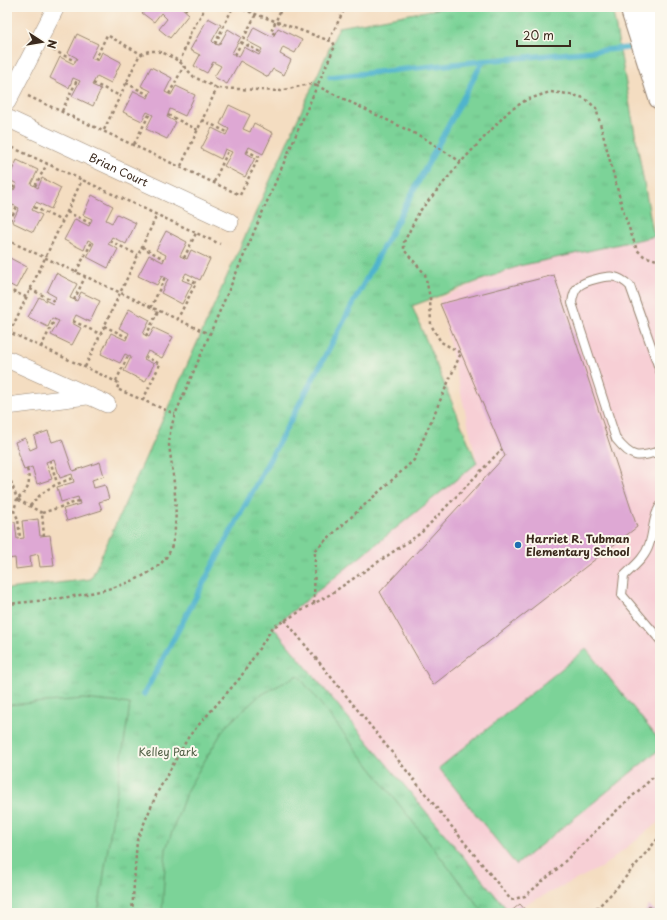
<svg xmlns="http://www.w3.org/2000/svg" width="667" height="920" viewBox="0 0 667 920" font-family="'Playpen Sans',sans-serif">
  <style>
    .built { fill: #f7cfd5 }
    .grass { fill: url(#grass-tufts); stroke: #5c7e5b }
    .garden { fill: #7cd398; stroke: #5c7e5b }
    .lines { fill: none; stroke-linecap: round; stroke-linejoin: round }
    .stream { stroke: #4fb4cd; stroke-width: 5.5 }
    .building { fill: #dea8d4 }
    .lane-casing { stroke: #988470; stroke-width: 10 }
    .street-casing { stroke: #988470; stroke-width: 18 }
    .secondary-casing { stroke: #988470; stroke-width: 24 }
    .path { stroke: #988470; stroke-width: 2.5; stroke-dasharray: 3 3; stroke-linecap: butt }
    .lane { stroke: #fff; stroke-width: 8 }
    .street { stroke: #fff; stroke-width: 17 }
    .secondary { stroke: #fff; stroke-width: 22 }
    .poi-dot { fill: #1f6fb2; stroke: #fbf7ec; stroke-width: 1.5 }
    .labels { text-anchor: middle; stroke-width: 4; stroke-linejoin: round; paint-order: stroke }
    .street-label { font-size: 11px; fill: #3b2a1e; stroke: #fbf7ec }
    .poi-label { font-size: 11px; font-weight: bold; fill: #3b2a1e; stroke: #fbf7ec; text-anchor: start }
    .park-label { font-size: 11px; fill: #4e5d43; stroke: #fbf7ec }
  </style>
  <defs>
    <pattern id="grass-tufts" width="24" height="20" patternUnits="userSpaceOnUse"><rect width="24" height="20" fill="#7cd398"/><path d="M3 7l-1-3M5 7V3M7 7l1-3M15 17l-1-3M17 17v-4M19 17l1-3" fill="none" stroke="#6cb583"/></pattern>
  </defs>
  <rect width="100%" height="100%" fill="#fbf7ec"/>
  <filter id="ink" filterUnits="userSpaceOnUse"><feTurbulence type="fractalNoise" baseFrequency=".025" numOctaves="2"/><feDisplacementMap in="SourceGraphic" scale="8" xChannelSelector="R" yChannelSelector="G"/><feConvolveMatrix kernelMatrix="1 2 1 2 8 2 1 2 1" color-interpolation-filters="sRGB"/></filter>
  <filter id="wash" filterUnits="userSpaceOnUse"><feTurbulence type="fractalNoise" baseFrequency=".012" numOctaves="4" result="noise"/><feDisplacementMap in="SourceGraphic" scale="16" xChannelSelector="R" yChannelSelector="G"/><feGaussianBlur stdDeviation="0.9" result="paint"/><feColorMatrix in="noise" values="0 0 0 0 0 0 0 0 0 0 0 0 0 0 0 0 0 1.4 0 .05"/><feComposite in="paint" operator="in"/></filter>
  <g filter="url(#wash)">
    <rect width="100%" height="100%" fill="#f4ddc1"/>
    <polygon class="built" points="653,232 660,253 660,821 602,867 508,913 273,627 477,463 439,298 562,248"/>
    <polygon class="grass" points="448,7 612,7 653,232 656,236 519,266 412,306 477,463 273,627 510,913 7,913 7,589 91,579 339,27"/>
    <g class="garden">
      <polygon points="586,649 660,741 660,749 516,865 439,768"/>
      <polygon points="298,675 484,913 162,913 166,849 187,790 225,727 259,696"/>
      <polygon points="84,699 130,704 98,913 7,913 7,705"/>
    </g>
    <g class="lines">
      <g class="stream">
        <polyline points="330,77 483,61 639,47"/>
        <polyline points="144,694 483,61"/>
      </g>
    </g>
    <g id="blocks">
      <g class="building">
        <polygon points="146,7 181,7 189,14 170,38 159,29 167,19 161,13 154,22 142,13"/>
        <polygon points="208,18 221,25 212,41 215,44 219,45 228,29 241,37 232,53 239,57 244,47 259,55 262,49 247,41 254,27 273,37 278,28 302,40 295,53 283,47 280,54 291,60 284,75 273,69 268,77 240,61 227,84 214,77 221,66 213,62 207,73 194,66 200,55 190,50"/>
        <polygon points="77,34 98,44 91,58 98,61 102,52 121,62 111,83 97,76 92,85 101,89 93,106 72,96 80,81 73,78 69,88 50,78 60,57 74,64 77,58 68,53"/>
        <polygon points="151,67 172,78 165,92 171,95 176,86 195,95 185,116 170,109 167,117 176,122 167,139 146,129 153,115 147,112 142,121 123,112 134,91 148,98 151,91 141,86"/>
        <polygon points="229,105 250,115 243,129 250,132 254,123 273,133 263,154 249,147 246,153 255,158 245,177 224,166 232,152 225,149 221,159 201,149 212,128 226,135 229,129 220,124"/>
        <polygon points="17,160 38,170 31,184 38,188 42,178 61,188 51,209 36,202 32,210 42,215 33,232 12,222 19,208 13,205 9,214 7,213 7,187 14,190 17,184 8,179"/>
        <polygon points="92,195 113,206 106,220 112,223 117,214 136,223 126,244 112,237 108,244 118,249 108,268 87,257 94,243 88,240 84,250 64,240 75,219 89,226 92,219 83,215"/>
        <polygon points="166,231 187,242 180,256 187,259 191,250 210,259 200,280 186,273 182,280 192,284 182,304 161,293 168,279 162,276 157,285 138,276 149,255 163,262 166,255 156,250"/>
        <polygon points="8,257 27,267 16,288 7,283"/>
        <polygon points="56,273 77,284 70,298 77,301 81,292 100,301 90,322 76,315 72,323 81,328 72,345 51,335 59,321 52,318 48,327 28,317 39,297 53,304 56,297 47,292"/>
        <polygon points="554,275 637,527 433,685 380,592 505,456 440,304"/>
        <polygon points="129,309 150,320 143,334 149,337 154,328 173,337 162,358 148,351 144,359 154,364 145,382 124,371 131,357 125,354 120,363 101,354 111,333 126,340 129,333 119,328"/>
        <polygon points="48,431 52,442 62,439 73,471 100,462 104,476 92,480 94,488 105,485 109,499 99,502 102,510 67,521 63,509 80,504 78,497 61,502 57,487 74,482 72,474 60,478 54,459 46,462 52,479 37,484 32,467 24,470 15,442 25,438 30,450 37,447 34,436"/>
        <polygon points="38,519 40,536 50,535 54,566 40,567 38,554 30,556 31,567 16,569 15,558 7,559 7,523 15,522 17,539 24,538 22,521"/>
        <polygon points="520,904 528,913 509,913"/>
        <polygon points="649,906 658,913 644,913"/>
      </g>
    </g>
  </g>
  <g filter="url(#ink)">
    <use href="#blocks" fill-opacity="0" stroke="#988470" stroke-width="1"/>
    <g class="lines">
      <g class="lane-casing">
        <g id="lane">
          <path d="M 660,371 L 630,286 C 618,275 611,275 596,279 C 580,283 574,286 572,303 L 616,439 C 632,459 637,458 660,451"/>
          <path d="M 660,506 C 652,518 654,532 649,545 C 645,558 633,567 624,576 L 622,595 L 660,640"/>
        </g>
      </g>
      <g class="street-casing">
        <g id="street">
          <polyline points="7,102 56,7"/>
          <path id="s1" d="M 7,118 L 230,222"/>
          <polyline points="7,359 107,404"/>
          <polyline points="7,406 87,396"/>
        </g>
      </g>
      <g class="secondary-casing">
        <g id="secondary">
          <polyline points="631,7 660,98"/>
          <polyline points="654,7 660,69"/>
        </g>
      </g>
      <g class="path">
        <polyline points="185,10 187,7"/>
        <polyline points="251,12 254,7"/>
        <polyline points="275,34 271,32 282,7"/>
        <polyline points="329,40 344,10 343,7"/>
        <polyline points="241,42 260,52"/>
        <polyline points="215,44 233,7"/>
        <polyline points="53,50 75,61"/>
        <polyline points="235,55 256,14"/>
        <polyline points="95,60 107,35 141,54"/>
        <polyline points="180,62 194,77 217,88 280,91 309,84 317,86 335,46 333,42 236,7"/>
        <polyline points="93,83 120,96"/>
        <polyline points="126,83 149,95"/>
        <polyline points="169,94 184,66"/>
        <polyline points="28,96 240,195 259,157 247,151"/>
        <polyline points="62,111 77,80"/>
        <polyline points="168,115 198,130"/>
        <polyline points="202,120 227,132"/>
        <path d="M 104,130 L 139,56 C 153,45 167,54 180,62 L 191,31 L 202,14 L 205,7"/>
        <polyline points="134,144 150,113"/>
        <polyline points="7,145 220,244"/>
        <polyline points="181,166 217,88"/>
        <polyline points="214,182 228,151"/>
        <polyline points="7,183 15,188"/>
        <polyline points="35,186 47,164"/>
        <polyline points="34,207 62,221"/>
        <polyline points="67,212 90,223"/>
        <polyline points="7,226 17,206"/>
        <polyline points="7,240 209,334"/>
        <polyline points="110,241 138,255"/>
        <polyline points="142,247 164,259"/>
        <polyline points="184,258 196,233"/>
        <polyline points="76,272 92,242"/>
        <polyline points="7,289 26,297"/>
        <polyline points="30,289 54,301"/>
        <polyline points="74,300 85,277"/>
        <polyline points="151,308 165,277"/>
        <polyline points="177,320 196,283 184,277"/>
        <polyline points="73,321 100,334"/>
        <polyline points="104,326 127,337"/>
        <polyline points="7,331 119,383 117,389 175,414"/>
        <polyline points="10,332 82,180"/>
        <polyline points="146,336 158,311"/>
        <polyline points="41,347 55,319"/>
        <polyline points="85,367 157,215"/>
        <polyline points="116,381 128,356"/>
        <polyline points="143,400 160,364 146,357"/>
        <polyline points="50,460 57,483"/>
        <path d="M 27,469 C 31,483 29,491 17,499 L 42,513 L 44,536"/>
        <polyline points="7,470 17,499 14,511 18,519 20,538"/>
        <path d="M 30,506 C 43,490 53,485 73,478"/>
        <polyline points="7,512 14,511"/>
        <polyline points="42,513 79,501"/>
        <path d="M 7,604 C 46,600 160,593 172,545 C 180,515 173,475 169,445 L 170,433 L 174,417 L 317,86 L 424,138 L 461,162"/>
        <polyline points="314,604 315,550 414,460 461,353 441,342 431,325 430,298 425,274 404,250 404,242 419,212 461,162 508,112 526,100 550,92 569,94 584,98 596,108 624,214 637,250 644,256 660,261"/>
        <polyline points="285,620 511,900 525,896 555,871 613,814 660,771"/>
        <polyline points="132,913 137,840 157,793 189,736 240,678 273,627 329,595 421,533 502,449"/>
        <polyline points="592,913 614,891 660,836"/>
      </g>
      <use href="#lane" class="lane"/>
      <use href="#street" class="street"/>
      <use href="#secondary" class="secondary"/>
    </g>
  </g>
  <circle class="poi-dot" cx="518" cy="545" r="4"/>
  <g class="labels">
    <g class="street-label">
      <text dy="4" stroke="none"><textPath href="#s1" startOffset="123">Brian Court</textPath></text>
    </g>
    <g class="poi-label">
      <text x="526" y="543">Harriet R. Tubman<tspan x="526" dy="13">Elementary School</tspan></text>
    </g>
    <g class="park-label">
      <text x="168" y="756">Kelley Park</text>
    </g>
  </g>
  <rect width="667" height="920" fill="none" stroke="#fbf7ec" stroke-width="24"/>
  <g transform="translate(42 42) rotate(102)" stroke="#fbf7ec" stroke-width="3" paint-order="stroke">
  <path d="M0-3L7 15L0 10L-7 15Z" fill="#3b2a1e"/>
  <text y="-6" font-size="11" font-weight="bold" text-anchor="middle" fill="#3b2a1e">N</text>
  </g>
  <path d="M517 40v6h53v-6" fill="none" stroke="#3b2a1e" stroke-width="2"/>
  <text x="523" y="40" font-size="12" fill="#3b2a1e" stroke="#fbf7ec" stroke-width="3" paint-order="stroke">20 m</text>
</svg>
